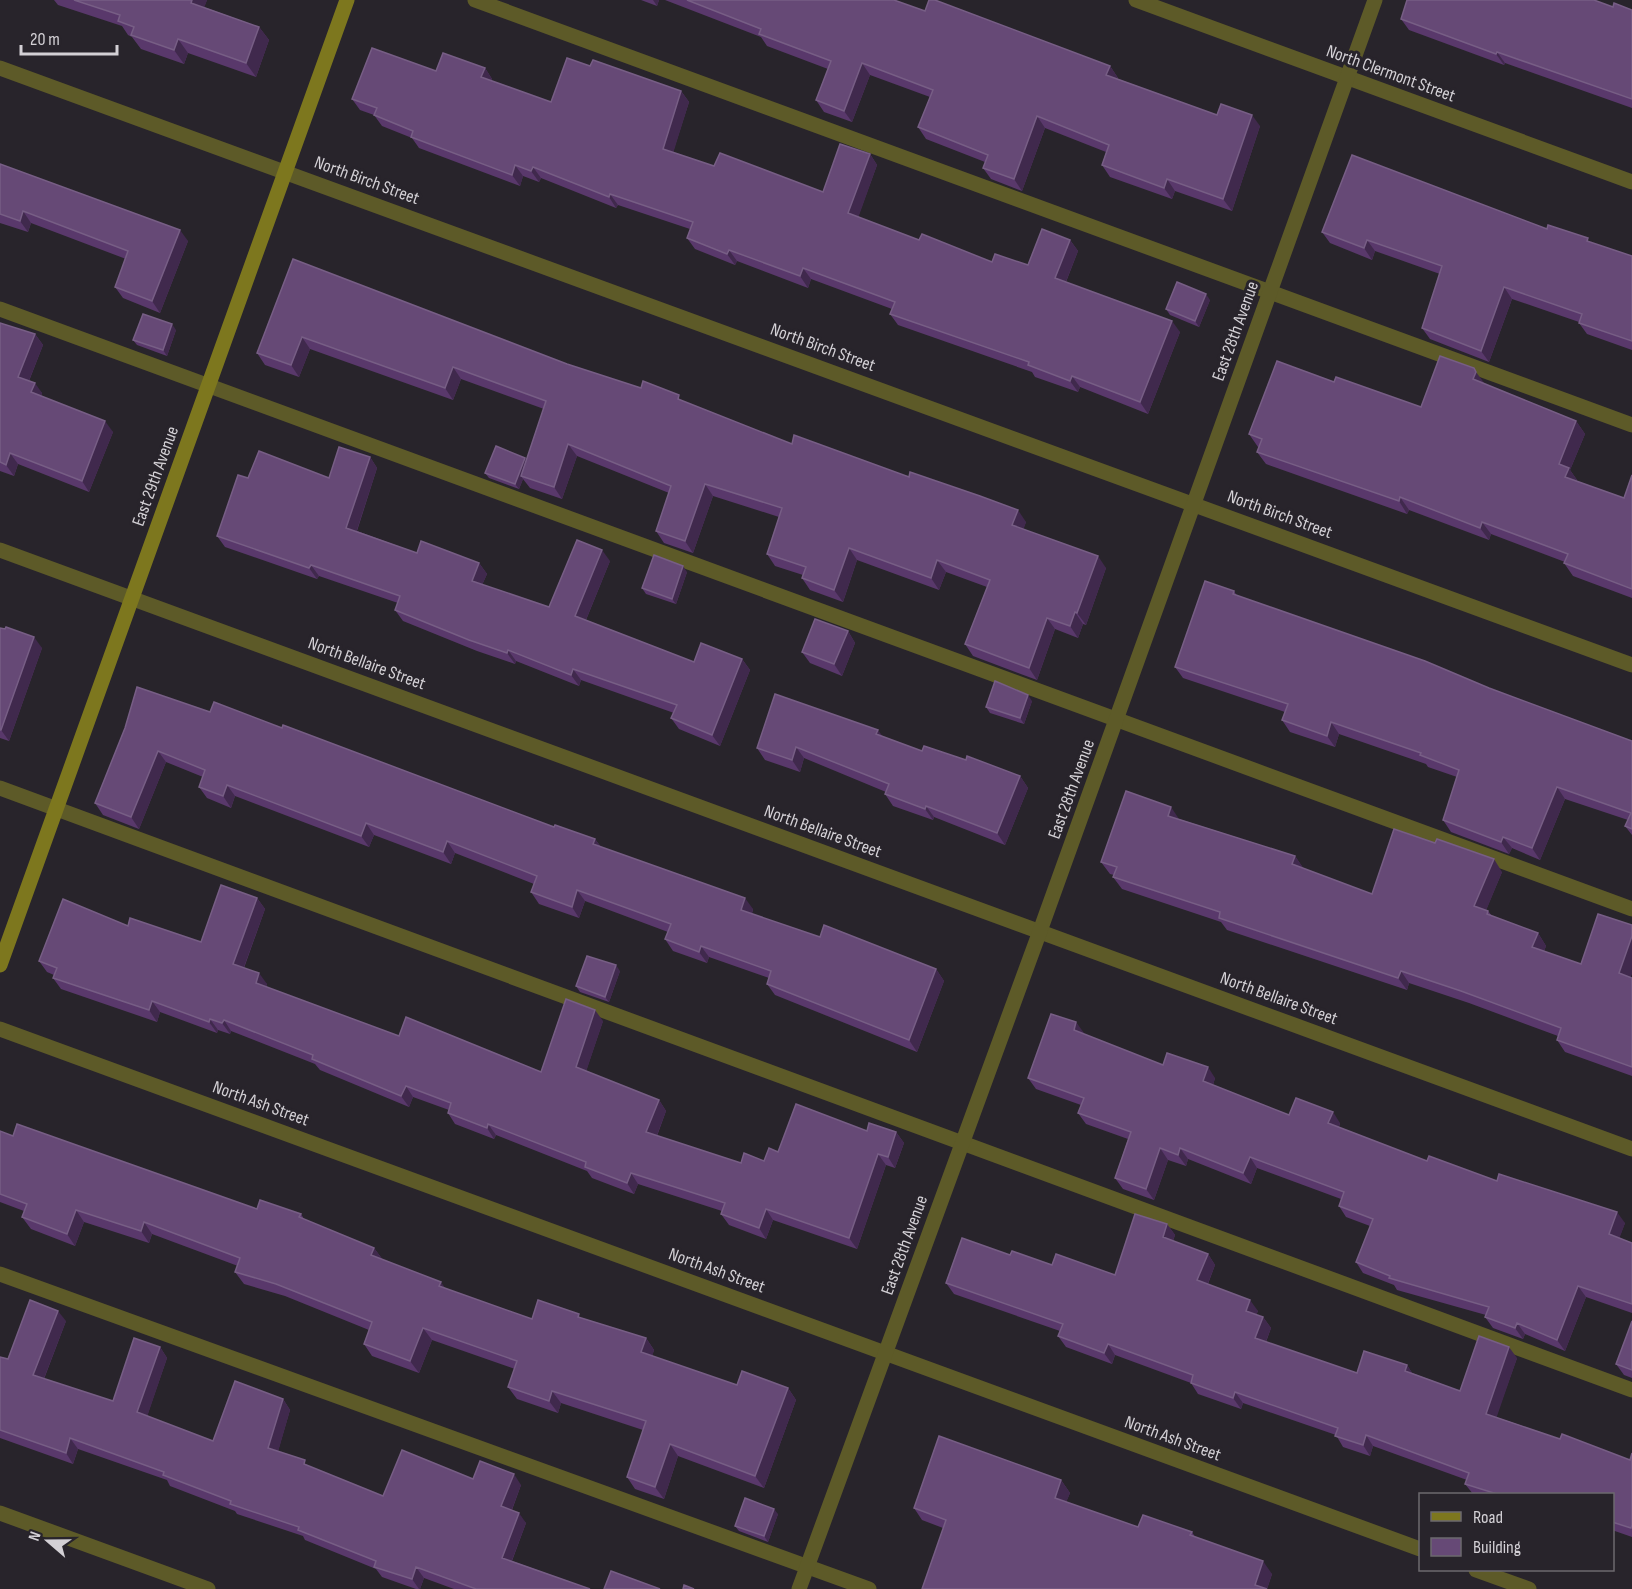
<svg xmlns="http://www.w3.org/2000/svg" width="1632" height="1589" viewBox="0 0 1632 1589" font-family="'Sofia Sans Condensed',sans-serif">
  <style>
    .lines { fill: none; stroke-linecap: round; stroke-linejoin: round }
    .lane { stroke: #5d5a28; stroke-width: 15 }
    .street { stroke: #5d5a28; stroke-width: 15 }
    .secondary { stroke: #7d771e; stroke-width: 15 }
    .wall { fill: #59386b }
    .shaded-wall { fill: #40294d }
    .building { fill: #664976; stroke: #775e85; stroke-width: 1.5 }
    .labels { text-anchor: middle; stroke-width: 6; stroke-linejoin: round; paint-order: stroke }
    .street-label { font-size: 18px; fill: #d3d0d5; stroke: #28242b }
  </style>
  <rect width="100%" height="100%" fill="#28242b"/>
  <g class="lines">
    <g class="lane">
      <polyline points="475,0 1632,425"/>
      <polyline points="0,309 1632,909"/>
      <polyline points="0,788 1632,1390"/>
      <polyline points="0,1274 869,1589"/>
    </g>
    <g class="street">
      <polyline points="1136,0 1632,182"/>
      <polyline points="0,68 1632,665"/>
      <polyline points="0,550 1632,1149"/>
      <polyline points="0,1029 1420,1549"/>
      <polyline points="0,1513 208,1589"/>
      <polyline points="1476,1570 1529,1589"/>
      <polyline points="799,1589 1040,931 1375,0"/>
    </g>
    <polyline class="secondary" points="0,965 347,0"/>
  </g>
  <g class="wall">
    <polygon points="54,0 207,0 204,7 259,27 269,40 256,77 188,53 184,64 141,49 132,37 128,35 122,26 58,5"/>
    <polygon points="641,0 659,0 657,6"/>
    <polygon points="665,0 894,0 925,11 1110,66 1118,78 1118,79 1217,115 1260,126 1232,211 1175,191 1172,199 1110,177 1102,165 1106,152 1045,128 1022,191 991,179 983,168 985,162 926,139 918,127 930,97 870,75 852,122 824,112 816,100 828,69 767,46 761,37"/>
    <polygon points="1613,7 1632,10 1632,108 1505,63 1504,65 1409,30 1401,19"/>
    <polygon points="590,66 681,91 689,102 673,152 714,166 823,192 870,154 877,165 858,217 919,240 992,262 1028,265 1070,240 1078,251 1066,282 1180,332 1148,414 1080,387 1078,392 1035,377 1032,372 898,325 890,314 892,309 811,279 808,288 737,261 735,265 695,249 687,238 690,229 618,205 616,208 541,178 539,182 523,176 520,186 419,148 412,138 382,126 374,115 360,110 352,99 436,71 485,68 492,79 492,81 551,102"/>
    <polygon points="0,164 188,241 160,313 123,298 115,287 126,259 31,223 28,232 0,223"/>
    <polygon points="1547,229 1632,256 1632,350 1587,334 1579,323 1579,322 1512,299 1489,362 1430,339 1422,328 1440,274 1375,251 1372,260 1330,243 1322,232"/>
    <polygon points="293,259 567,364 641,388 683,401 792,444 1026,522 1023,529 1106,568 1086,625 1083,624 1078,638 1055,629 1037,680 973,656 965,644 987,587 946,572 939,590 857,560 843,602 810,590 802,578 803,575 775,566 767,554 779,517 713,496 693,553 664,543 656,531 669,493 577,456 562,499 530,488 523,479 519,489 489,478 485,473 525,458 527,460 544,409 461,379 453,400 310,349 299,377 265,365 257,353"/>
    <polygon points="1210,300 1199,327 1170,315 1166,309"/>
    <polygon points="0,323 35,334 43,345 29,381 42,393 41,396 113,432 89,492 18,464 14,476 0,471"/>
    <polygon points="176,330 167,356 137,345 133,340"/>
    <polygon points="1334,382 1421,407 1485,384 1576,421 1585,434 1570,470 1577,480 1577,481 1624,498 1632,475 1632,598 1573,576 1564,563 1565,562 1491,534 1489,540 1409,510 1407,514 1266,464 1257,452 1259,447 1258,447 1249,434"/>
    <polygon points="370,457 377,468 357,531 417,553 479,563 487,574 482,585 549,607 610,561 586,620 694,662 742,659 750,670 720,746 679,729 671,718 674,713 581,680 579,686 516,661 515,664 477,651 403,621 395,610 398,603 319,576 317,579 225,547 217,536 248,478 329,478"/>
    <polygon points="687,572 676,604 646,594 642,588"/>
    <polygon points="1234,591 1237,596 1632,741 1632,835 1625,826 1628,820 1565,799 1540,860 1512,848 1509,854 1451,832 1443,820 1457,777 1428,767 1426,764 1339,734 1335,747 1290,732 1282,720 1285,712 1183,678 1175,667"/>
    <polygon points="0,628 42,648 9,741 0,738"/>
    <polygon points="848,631 855,643 842,676 810,663 802,652"/>
    <polygon points="1032,701 1024,724 990,713 986,707"/>
    <polygon points="210,712 282,728 554,827 595,839 601,847 753,909 752,914 820,937 936,969 944,981 917,1052 775,995 767,984 769,978 709,957 707,963 673,951 665,939 668,932 585,901 579,918 539,904 531,892 534,884 455,853 451,864 374,835 369,847 235,796 231,808 207,798 199,787 203,777 166,762 139,829 103,815 95,803 125,728"/>
    <polygon points="882,736 922,751 966,760 1020,776 1028,788 1005,845 934,817 933,820 893,806 885,794 886,792 804,758 800,772 765,760 757,748"/>
    <polygon points="1179,819 1295,856 1303,868 1372,894 1502,872 1486,910 1488,911 1492,916 1538,933 1546,946 1544,951 1581,964 1632,925 1632,973 1630,978 1632,978 1632,1076 1565,1052 1557,1040 1558,1036 1469,1003 1409,983 1407,990 1227,930 1221,922 1122,889 1113,877 1114,875 1110,874 1101,862"/>
    <polygon points="257,898 265,909 244,968 267,984 266,987 399,1036 541,1072 603,1021 586,1071 659,1100 666,1111 657,1136 741,1163 764,1161 778,1152 867,1131 896,1132 904,1143 895,1168 886,1165 857,1249 773,1220 766,1239 729,1225 721,1214 722,1211 638,1184 634,1194 592,1178 587,1171 496,1135 494,1139 455,1124 448,1113 449,1110 413,1097 409,1107 320,1070 315,1064 231,1031 230,1034 218,1030 217,1033 160,1012 157,1022 61,989 53,978 54,975 47,972 39,961 128,926 201,942"/>
    <polygon points="620,971 609,1002 580,992 576,986"/>
    <polygon points="1076,1022 1083,1034 1163,1065 1215,1078 1213,1085 1289,1115 1340,1123 1339,1127 1427,1161 1497,1181 1625,1223 1619,1238 1632,1243 1632,1313 1586,1297 1565,1351 1525,1334 1523,1339 1493,1328 1485,1317 1486,1315 1397,1290 1394,1285 1363,1273 1356,1262 1370,1226 1346,1217 1339,1206 1341,1199 1257,1168 1251,1184 1188,1159 1186,1166 1168,1160 1154,1200 1123,1189 1115,1178 1128,1139 1086,1124 1078,1113 1081,1105 1036,1089 1028,1078"/>
    <polygon points="0,1131 13,1136 257,1209 301,1214 304,1219 374,1248 383,1260 446,1289 532,1319 582,1318 646,1338 654,1350 652,1356 737,1385 788,1388 796,1400 764,1488 678,1456 664,1499 635,1489 627,1477 643,1430 561,1403 558,1413 517,1399 508,1387 515,1369 432,1340 419,1373 372,1356 364,1344 369,1330 285,1296 244,1284 235,1272 238,1266 152,1234 149,1243 84,1222 75,1246 31,1229 22,1217 24,1211 0,1202"/>
    <polygon points="1167,1224 1175,1235 1173,1241 1208,1254 1215,1265 1208,1284 1258,1311 1256,1315 1263,1317 1271,1328 1266,1342 1357,1373 1407,1365 1412,1373 1460,1391 1517,1358 1496,1417 1560,1439 1630,1460 1632,1453 1632,1537 1612,1530 1612,1494 1473,1494 1465,1484 1467,1480 1373,1446 1370,1456 1343,1447 1336,1435 1243,1403 1241,1409 1198,1394 1191,1383 1115,1355 1112,1364 1066,1347 1058,1336 1060,1331 954,1294 946,1283 1010,1255 1052,1265 1115,1275"/>
    <polygon points="66,1321 44,1379 113,1401 160,1347 167,1358 147,1416 213,1441 283,1399 290,1410 278,1451 310,1467 383,1496 473,1479 521,1485 512,1510 526,1523 512,1561 590,1589 454,1589 424,1578 420,1589 416,1589 382,1577 376,1569 305,1540 303,1536 237,1514 235,1511 170,1486 167,1480 78,1449 73,1464 0,1438 0,1357 8,1359"/>
    <polygon points="1632,1321 1632,1378 1624,1375 1616,1364"/>
    <polygon points="1061,1480 1070,1493 1066,1502 1138,1527 1192,1532 1195,1537 1272,1574 1267,1589 943,1528 922,1520 914,1508"/>
    <polygon points="778,1514 768,1542 739,1531 735,1526"/>
  </g>
  <g class="shaded-wall">
    <polygon points="192,0 207,0 201,17 191,3"/>
    <polygon points="653,0 659,0 657,6"/>
    <polygon points="259,27 269,40 256,77 246,63"/>
    <polygon points="178,39 188,53 184,64 174,50"/>
    <polygon points="1497,52 1505,63 1504,65 1496,54"/>
    <polygon points="862,63 870,75 852,122 844,111"/>
    <polygon points="1110,66 1118,78 1115,86 1106,75"/>
    <polygon points="485,68 492,79 489,88 481,77"/>
    <polygon points="681,91 689,102 671,160 663,149"/>
    <polygon points="1252,115 1260,126 1232,211 1223,199"/>
    <polygon points="1037,116 1045,128 1022,191 1014,179"/>
    <polygon points="870,154 877,165 856,224 848,213"/>
    <polygon points="515,165 523,176 520,186 512,175"/>
    <polygon points="533,167 541,178 539,182 531,171"/>
    <polygon points="1167,179 1175,191 1172,199 1164,188"/>
    <polygon points="610,194 618,205 616,208 609,197"/>
    <polygon points="23,211 31,223 28,232 20,221"/>
    <polygon points="180,230 188,241 160,313 152,301"/>
    <polygon points="1070,240 1078,251 1063,289 1055,278"/>
    <polygon points="1367,240 1375,251 1372,260 1364,248"/>
    <polygon points="729,250 737,261 735,265 727,254"/>
    <polygon points="803,268 811,279 808,288 800,276"/>
    <polygon points="1504,287 1512,299 1489,362 1481,351"/>
    <polygon points="1206,294 1210,300 1199,327 1195,321"/>
    <polygon points="1172,321 1180,332 1148,414 1140,402"/>
    <polygon points="172,324 176,330 167,356 163,350"/>
    <polygon points="35,334 43,345 26,388 18,377"/>
    <polygon points="302,337 310,349 299,377 291,365"/>
    <polygon points="453,367 461,379 453,400 445,388"/>
    <polygon points="1476,372 1485,384 1473,379"/>
    <polygon points="1072,376 1080,387 1078,392 1070,381"/>
    <polygon points="35,383 42,393 39,403 31,392"/>
    <polygon points="105,421 113,432 89,492 82,481"/>
    <polygon points="1576,421 1585,434 1570,470 1577,480 1574,490 1565,477 1559,464"/>
    <polygon points="568,444 577,456 562,499 554,487"/>
    <polygon points="10,453 18,464 14,476 6,465"/>
    <polygon points="370,457 377,468 354,539 346,528"/>
    <polygon points="525,458 529,464 521,476 523,479 519,489 515,484"/>
    <polygon points="705,484 713,496 693,553 685,541"/>
    <polygon points="1400,497 1409,510 1407,514 1399,501"/>
    <polygon points="1018,510 1026,522 1021,537 1012,525"/>
    <polygon points="1482,522 1491,534 1489,540 1480,528"/>
    <polygon points="849,548 857,560 843,602 834,590"/>
    <polygon points="602,550 610,561 583,627 575,616"/>
    <polygon points="1098,556 1106,568 1086,625 1077,613"/>
    <polygon points="937,560 946,572 939,590 931,578"/>
    <polygon points="479,563 487,574 479,592 472,581"/>
    <polygon points="311,565 319,576 317,579 309,568"/>
    <polygon points="683,566 687,572 676,604 672,599"/>
    <polygon points="1075,612 1083,624 1078,638 1070,626"/>
    <polygon points="1047,618 1055,629 1037,680 1029,668"/>
    <polygon points="848,631 855,643 842,676 834,664"/>
    <polygon points="34,637 42,648 9,741 1,730"/>
    <polygon points="508,650 516,661 515,664 507,653"/>
    <polygon points="742,659 750,670 720,746 712,735"/>
    <polygon points="573,669 581,680 579,686 571,675"/>
    <polygon points="1028,695 1032,701 1024,724 1020,718"/>
    <polygon points="1331,722 1339,734 1335,747 1327,736"/>
    <polygon points="878,730 886,741 876,734"/>
    <polygon points="796,747 804,758 800,772 792,760"/>
    <polygon points="158,751 166,762 139,829 131,817"/>
    <polygon points="1020,776 1028,788 1005,845 997,833"/>
    <polygon points="227,785 235,796 231,808 223,796"/>
    <polygon points="1557,787 1565,799 1540,860 1532,848"/>
    <polygon points="926,806 934,817 933,820 925,809"/>
    <polygon points="1171,807 1179,819 1176,828 1168,816"/>
    <polygon points="366,823 374,835 369,847 361,836"/>
    <polygon points="1503,837 1512,848 1509,854 1501,842"/>
    <polygon points="595,839 603,850 593,844"/>
    <polygon points="447,841 455,853 451,864 443,852"/>
    <polygon points="1295,856 1304,869 1292,864"/>
    <polygon points="1494,859 1502,872 1483,918 1474,906"/>
    <polygon points="577,890 585,901 579,918 572,907"/>
    <polygon points="257,898 265,909 241,975 233,964"/>
    <polygon points="745,898 753,909 749,921 741,910"/>
    <polygon points="1538,933 1546,946 1541,959 1532,947"/>
    <polygon points="1632,936 1632,973 1628,986 1619,973"/>
    <polygon points="701,946 709,957 707,963 699,952"/>
    <polygon points="616,965 620,971 609,1002 605,997"/>
    <polygon points="936,969 944,981 917,1052 909,1040"/>
    <polygon points="1401,971 1409,983 1407,990 1398,978"/>
    <polygon points="259,973 267,984 264,994 256,983"/>
    <polygon points="152,1001 160,1012 157,1022 149,1010"/>
    <polygon points="595,1010 603,1021 584,1078 576,1067"/>
    <polygon points="210,1019 218,1030 217,1033 209,1022"/>
    <polygon points="224,1020 231,1031 230,1034 222,1023"/>
    <polygon points="1076,1022 1084,1033 1081,1041 1074,1030"/>
    <polygon points="1208,1067 1215,1078 1211,1092 1203,1081"/>
    <polygon points="406,1086 413,1097 409,1107 401,1096"/>
    <polygon points="659,1100 666,1111 654,1143 646,1132"/>
    <polygon points="1333,1112 1340,1123 1336,1134 1328,1123"/>
    <polygon points="488,1124 496,1135 494,1139 487,1128"/>
    <polygon points="896,1132 904,1143 895,1168 888,1157"/>
    <polygon points="1160,1148 1168,1160 1154,1200 1146,1189"/>
    <polygon points="1180,1148 1188,1159 1186,1166 1178,1155"/>
    <polygon points="878,1154 886,1165 857,1249 849,1238"/>
    <polygon points="1250,1157 1257,1168 1251,1184 1243,1173"/>
    <polygon points="631,1173 638,1184 634,1194 627,1183"/>
    <polygon points="766,1209 773,1220 766,1239 759,1228"/>
    <polygon points="76,1210 84,1222 75,1246 67,1234"/>
    <polygon points="1617,1212 1625,1223 1617,1245 1609,1234"/>
    <polygon points="144,1222 152,1234 149,1243 141,1231"/>
    <polygon points="1167,1224 1175,1235 1170,1248 1163,1237"/>
    <polygon points="374,1248 383,1260 371,1255"/>
    <polygon points="1208,1254 1215,1265 1205,1291 1197,1280"/>
    <polygon points="441,1282 449,1294 439,1286"/>
    <polygon points="1578,1286 1586,1297 1565,1351 1557,1340"/>
    <polygon points="1250,1300 1258,1311 1253,1322 1246,1311"/>
    <polygon points="58,1311 66,1321 41,1386 33,1375"/>
    <polygon points="1263,1317 1271,1328 1263,1349 1255,1338"/>
    <polygon points="1517,1323 1525,1334 1523,1339 1515,1328"/>
    <polygon points="423,1328 432,1340 419,1373 410,1361"/>
    <polygon points="646,1338 654,1350 650,1364 641,1352"/>
    <polygon points="1108,1344 1115,1355 1112,1364 1104,1353"/>
    <polygon points="160,1347 167,1358 145,1423 137,1412"/>
    <polygon points="1509,1347 1517,1358 1494,1425 1486,1414"/>
    <polygon points="1407,1365 1414,1376 1405,1371"/>
    <polygon points="788,1388 796,1400 764,1488 755,1476"/>
    <polygon points="552,1391 561,1403 558,1413 549,1401"/>
    <polygon points="1235,1392 1243,1403 1241,1409 1233,1398"/>
    <polygon points="283,1399 290,1410 276,1459 268,1448"/>
    <polygon points="1366,1435 1373,1446 1370,1456 1363,1445"/>
    <polygon points="70,1438 78,1449 73,1464 66,1453"/>
    <polygon points="670,1444 678,1456 664,1499 655,1487"/>
    <polygon points="514,1474 521,1485 509,1517 501,1506"/>
    <polygon points="1061,1480 1070,1493 1063,1510 1055,1498"/>
    <polygon points="774,1509 778,1514 768,1542 764,1536"/>
    <polygon points="519,1513 526,1523 509,1568 502,1558"/>
    <polygon points="1263,1561 1272,1574 1267,1589 1255,1585"/>
    <polygon points="416,1567 424,1578 420,1589 419,1589 412,1579"/>
  </g>
  <g class="building">
    <polygon points="74,0 192,0 191,3 259,27 246,63 178,39 174,50 131,35 134,27 118,21 120,15"/>
    <polygon points="687,0 894,0 925,11 929,0 935,0 1110,66 1106,75 1217,115 1221,104 1252,115 1223,199 1167,179 1164,188 1102,165 1109,145 1037,116 1014,179 983,168 988,155 918,127 933,90 862,63 844,111 816,100 831,61 759,34 761,29"/>
    <polygon points="1407,0 1594,0 1613,7 1614,3 1632,10 1632,99 1497,52 1496,54 1401,19"/>
    <polygon points="372,48 436,71 443,53 485,68 481,77 551,102 567,58 590,66 593,60 681,91 663,149 714,166 720,153 823,192 840,144 870,154 848,213 919,240 922,234 992,262 995,254 1028,265 1042,229 1070,240 1055,278 1172,321 1140,402 1072,376 1070,381 1028,365 1029,362 890,314 895,302 803,268 800,276 729,250 727,254 687,238 693,222 610,194 609,197 533,167 531,171 515,165 512,175 411,137 413,131 374,115 377,108 352,99"/>
    <polygon points="1352,155 1547,229 1548,225 1588,238 1587,241 1632,256 1632,341 1579,323 1582,314 1504,287 1481,351 1422,328 1442,266 1367,240 1364,248 1322,232"/>
    <polygon points="0,164 180,230 152,301 115,287 128,251 23,211 20,221 0,214"/>
    <polygon points="293,259 567,364 641,388 643,381 679,395 678,399 792,444 794,435 909,477 910,472 980,496 1018,510 1012,525 1098,556 1077,613 1075,612 1070,626 1047,618 1029,668 965,644 990,580 937,560 931,578 849,548 834,590 802,578 806,567 767,554 782,508 705,484 685,541 656,531 671,486 568,444 554,487 521,476 546,401 453,367 445,388 302,337 291,365 257,353"/>
    <polygon points="1177,282 1206,294 1195,321 1166,309"/>
    <polygon points="143,314 172,324 163,350 133,340"/>
    <polygon points="0,323 35,334 18,377 35,383 31,392 105,421 82,481 10,453 6,465 0,462"/>
    <polygon points="1440,356 1474,368 1476,372 1473,379 1576,421 1559,464 1569,468 1565,477 1624,498 1632,475 1632,589 1564,563 1568,554 1482,522 1480,528 1400,497 1399,501 1257,452 1262,439 1249,434 1277,361 1334,382 1336,377 1421,407"/>
    <polygon points="496,446 525,458 515,484 485,473"/>
    <polygon points="339,447 370,457 346,528 417,553 421,541 479,563 472,581 549,607 577,540 602,550 575,616 694,662 701,643 742,659 712,735 671,718 677,705 573,669 571,675 508,650 507,653 469,640 395,610 400,596 311,565 309,568 217,536 238,475 248,478 259,451 329,478"/>
    <polygon points="654,555 683,566 672,599 642,588"/>
    <polygon points="1205,581 1234,591 1233,594 1425,661 1489,688 1632,741 1632,829 1625,826 1631,813 1557,787 1532,848 1503,837 1501,842 1443,820 1459,770 1420,755 1421,753 1331,722 1327,736 1282,720 1288,704 1175,667"/>
    <polygon points="815,619 848,631 834,664 802,652"/>
    <polygon points="6,627 34,637 1,730 0,730 0,628 5,629"/>
    <polygon points="995,681 1028,695 1020,718 986,707"/>
    <polygon points="137,687 210,712 214,702 282,728 283,725 554,827 555,825 595,839 593,844 745,898 741,910 820,937 824,925 936,969 909,1040 767,984 771,971 701,946 699,952 665,939 671,924 577,890 572,907 531,892 537,876 447,841 443,852 366,823 361,836 227,785 223,796 199,787 205,770 158,751 131,817 95,803 125,728"/>
    <polygon points="775,694 878,730 876,734 922,751 924,746 966,760 967,756 1020,776 997,833 926,806 925,809 885,794 889,784 796,747 792,760 757,748"/>
    <polygon points="1126,791 1171,807 1168,816 1295,856 1292,864 1372,894 1394,829 1435,843 1437,839 1494,859 1474,906 1488,911 1487,914 1538,933 1532,947 1581,964 1598,914 1632,925 1632,936 1619,973 1632,978 1632,1067 1557,1040 1561,1028 1461,991 1401,971 1398,978 1219,918 1220,912 1113,877 1117,867 1101,862"/>
    <polygon points="221,885 257,898 233,964 259,973 256,983 399,1036 406,1017 541,1072 566,999 595,1010 576,1067 659,1100 646,1132 741,1163 744,1153 764,1161 769,1148 778,1152 796,1104 867,1131 869,1123 896,1132 888,1157 878,1154 849,1238 766,1209 759,1228 721,1214 725,1203 631,1173 627,1183 585,1167 586,1162 488,1124 487,1128 448,1113 451,1103 406,1086 401,1096 312,1059 313,1055 224,1020 222,1023 210,1019 209,1022 152,1001 149,1010 53,978 57,968 39,961 63,899 128,926 130,918 201,942"/>
    <polygon points="587,956 616,965 605,997 576,986"/>
    <polygon points="1051,1014 1076,1022 1074,1030 1163,1065 1167,1053 1208,1067 1203,1081 1289,1115 1296,1098 1333,1112 1328,1123 1427,1161 1429,1156 1497,1181 1499,1174 1617,1212 1609,1234 1632,1243 1632,1304 1578,1286 1557,1340 1517,1323 1515,1328 1485,1317 1489,1307 1389,1278 1390,1276 1356,1262 1373,1219 1339,1206 1344,1192 1250,1157 1243,1173 1180,1148 1178,1155 1160,1148 1146,1189 1115,1178 1131,1132 1078,1113 1084,1098 1028,1078"/>
    <polygon points="17,1124 257,1209 260,1200 301,1214 299,1217 374,1248 371,1255 441,1282 439,1286 532,1319 538,1300 579,1314 578,1317 646,1338 641,1352 737,1385 742,1371 788,1388 755,1476 670,1444 655,1487 627,1477 646,1421 552,1391 549,1401 508,1387 517,1361 423,1328 410,1361 364,1344 372,1322 276,1284 235,1272 240,1258 144,1222 141,1231 76,1210 67,1234 22,1217 27,1204 0,1194 0,1131 13,1136"/>
    <polygon points="1135,1214 1167,1224 1163,1237 1208,1254 1197,1280 1250,1300 1246,1311 1263,1317 1255,1338 1357,1373 1364,1351 1407,1365 1405,1371 1460,1391 1479,1336 1509,1347 1486,1414 1560,1439 1562,1434 1630,1460 1632,1453 1632,1525 1631,1528 1612,1522 1612,1494 1497,1494 1465,1484 1469,1473 1366,1435 1363,1445 1335,1436 1338,1428 1235,1392 1233,1398 1191,1383 1193,1375 1108,1344 1104,1353 1058,1336 1063,1324 946,1283 962,1238 1010,1255 1012,1251 1052,1265 1056,1254 1115,1275"/>
    <polygon points="30,1300 58,1311 33,1375 113,1401 134,1338 160,1347 137,1412 213,1441 235,1381 283,1399 268,1448 305,1460 304,1464 383,1496 402,1450 473,1479 480,1461 514,1474 501,1506 519,1513 502,1558 590,1589 476,1589 416,1567 412,1579 374,1567 376,1561 298,1530 299,1527 230,1504 231,1501 163,1475 164,1472 70,1438 66,1453 0,1430 0,1357 8,1359"/>
    <polygon points="1632,1321 1632,1370 1616,1364"/>
    <polygon points="939,1436 1061,1480 1055,1498 1138,1527 1143,1515 1192,1532 1190,1535 1263,1561 1255,1585 1267,1589 922,1589 946,1520 914,1508"/>
    <polygon points="745,1498 774,1509 764,1536 735,1526"/>
    <polygon points="611,1571 660,1589 604,1589"/>
    <polygon points="684,1585 694,1589 683,1589"/>
  </g>
  <g class="labels">
    <g class="street-label">
      <text transform="translate(1391 73) rotate(20)" y="6">North Clermont Street</text>
      <text transform="translate(367 180) rotate(20)" y="6">North Birch Street</text>
      <text transform="translate(1235 331) rotate(-70)" y="6">East 28th Avenue</text>
      <text transform="translate(823 347) rotate(20)" y="6">North Birch Street</text>
      <text transform="translate(155 476) rotate(-70)" y="6">East 29th Avenue</text>
      <text transform="translate(1280 514) rotate(20)" y="6">North Birch Street</text>
      <text transform="translate(367 663) rotate(20)" y="6">North Bellaire Street</text>
      <text transform="translate(1071 789) rotate(-70)" y="6">East 28th Avenue</text>
      <text transform="translate(823 831) rotate(20)" y="6">North Bellaire Street</text>
      <text transform="translate(1279 998) rotate(20)" y="6">North Bellaire Street</text>
      <text transform="translate(261 1103) rotate(20)" y="6">North Ash Street</text>
      <text transform="translate(904 1245) rotate(-70)" y="6">East 28th Avenue</text>
      <text transform="translate(717 1270) rotate(20)" y="6">North Ash Street</text>
      <text transform="translate(1173 1438) rotate(20)" y="6">North Ash Street</text>
    </g>
  </g>
  <rect x="1419" y="1493" width="195" height="78" fill="#28242b" stroke="#6c696f" stroke-width="1.5"/>
  <rect x="1431" y="1512" width="30" height="9" fill="#7d771e" stroke="#6c696f" stroke-width="1.5"/>
  <text x="1473" y="1523" font-size="18" fill="#d3d0d5">Road</text>
  <rect x="1431" y="1538" width="30" height="18" fill="#664976" stroke="#6c696f" stroke-width="1.5"/>
  <text x="1473" y="1553" font-size="18" fill="#d3d0d5">Building</text>
  <g transform="translate(48 1541) rotate(290)" stroke="#28242b" stroke-width="4.5" paint-order="stroke">
  <path d="M0-4.5L10 22L0 15L-10 22Z" fill="#d3d0d5"/>
  <text y="-9" font-size="16" font-weight="bold" text-anchor="middle" fill="#d3d0d5">N</text>
  </g>
  <path d="M21 45v9h96v-9" fill="none" stroke="#d3d0d5" stroke-width="3"/>
  <text x="30" y="45" font-size="18" fill="#d3d0d5" stroke="#28242b" stroke-width="4.5" paint-order="stroke">20 m</text>
</svg>
